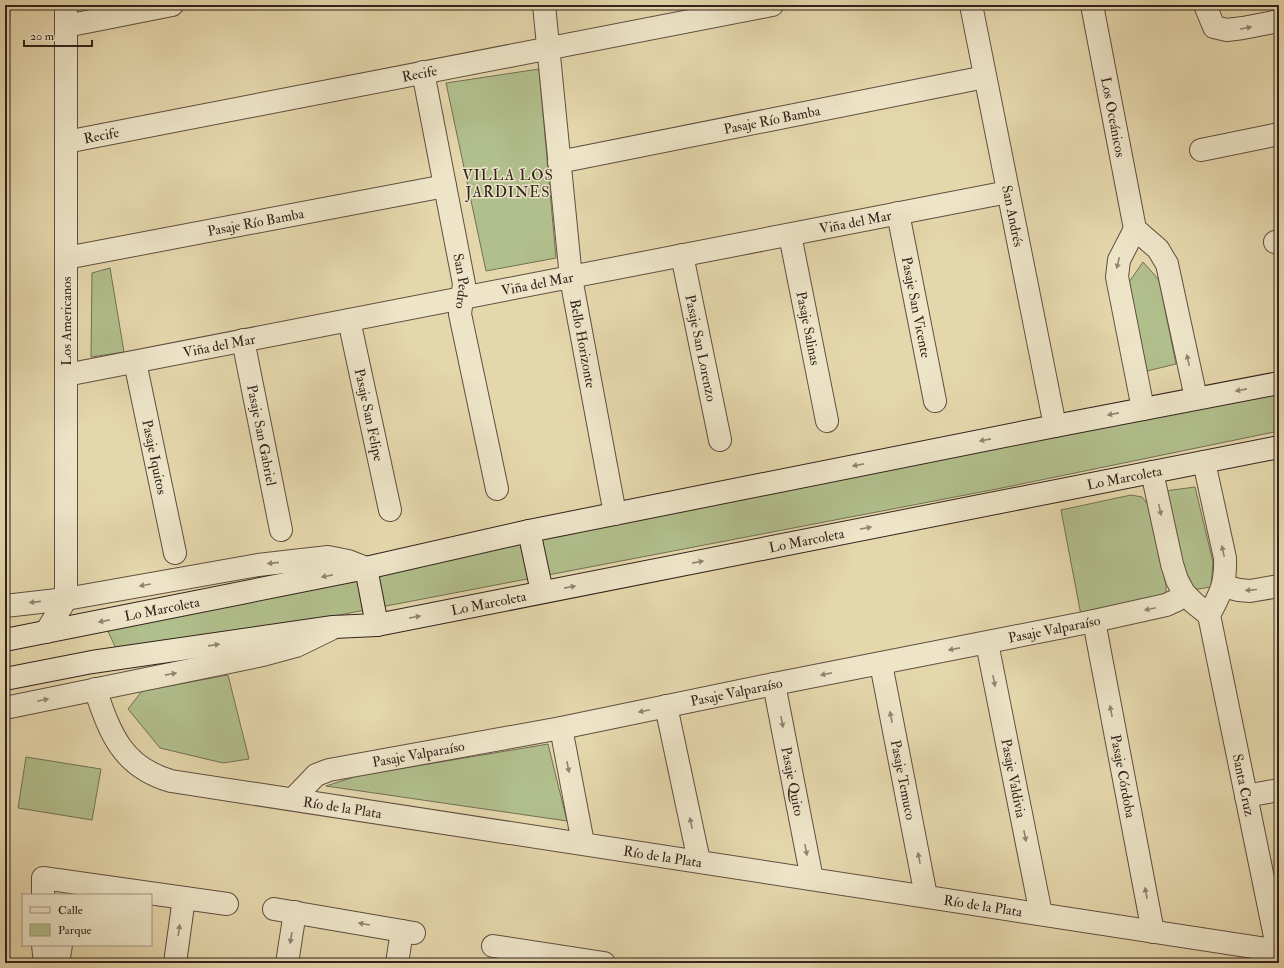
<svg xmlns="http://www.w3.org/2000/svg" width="1284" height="968" viewBox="0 0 1284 968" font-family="'IM FELL Double Pica',serif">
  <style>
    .green { fill: #b1bf8c; stroke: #727054 }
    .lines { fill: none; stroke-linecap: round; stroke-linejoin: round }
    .minor-casing { stroke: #5f4f40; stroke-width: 24 }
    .secondary-casing { stroke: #32221c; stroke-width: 24 }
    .minor { stroke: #eee5c9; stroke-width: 22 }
    .secondary { stroke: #eee5c9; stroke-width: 22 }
    .oneway { fill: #908472 }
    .labels { text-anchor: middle; stroke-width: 3; stroke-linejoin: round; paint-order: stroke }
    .street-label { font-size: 14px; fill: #32221c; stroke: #eee5c9 }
    .neighbourhood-label { font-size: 15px; letter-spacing: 1px; fill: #32221c; stroke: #eee5c9 }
  </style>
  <rect width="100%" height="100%" fill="#e5d7ac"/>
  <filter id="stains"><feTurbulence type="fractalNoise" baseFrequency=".005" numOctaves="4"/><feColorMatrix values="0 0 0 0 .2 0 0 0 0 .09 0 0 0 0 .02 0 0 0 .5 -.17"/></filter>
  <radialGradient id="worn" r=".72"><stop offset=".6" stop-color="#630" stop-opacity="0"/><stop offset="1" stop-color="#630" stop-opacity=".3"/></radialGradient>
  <g class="green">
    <polygon points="5,5 10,5 5,289"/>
    <polygon points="539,69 556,258 486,271 446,83"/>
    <polygon points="1143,262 1159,280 1176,364 1147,371 1129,282"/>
    <polygon points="110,268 124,352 91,357 92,273"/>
    <polygon points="1279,392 1279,431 1002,488 120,657 106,627 959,455"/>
    <polygon points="1195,487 1213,562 1211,587 1192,590 1179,570 1165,491"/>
    <polygon points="1131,495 1142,497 1149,506 1166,585 1166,595 1081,615 1061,510"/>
    <polygon points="228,675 249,759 223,763 160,748 128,709 142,691"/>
    <polygon points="548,744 567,821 326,786 357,776"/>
    <polygon points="26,757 101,769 92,820 18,808"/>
  </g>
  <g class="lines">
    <g class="minor-casing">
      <g id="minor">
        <path id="s1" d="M 544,5 L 571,278 L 615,514"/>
        <path id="s2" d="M 971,5 L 1055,426"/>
        <path id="s3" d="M 1092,5 L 1135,229 L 1158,249 L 1167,264 L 1196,398"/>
        <polyline points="1205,5 1214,27 1227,30 1243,28 1279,21"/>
        <polyline points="66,26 172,5"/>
        <path id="s4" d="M 423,72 L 464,284 L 460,314 L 497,489"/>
        <path id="s5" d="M 66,142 L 772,5"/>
        <polyline points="1201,150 1279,134"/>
        <path id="s6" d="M 559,162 L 985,77"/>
        <path id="s7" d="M 898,213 L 935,401"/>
        <polyline points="1135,229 1119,260 1117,277 1143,409"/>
        <path id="s8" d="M 790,235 L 827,421"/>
        <polyline points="1275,242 1279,241"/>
        <path id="s9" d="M 682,255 L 720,440"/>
        <path id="s10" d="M 66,258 L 445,186"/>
        <path id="s11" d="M 349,320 L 390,510"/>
        <path id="s12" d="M 243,340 L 281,530"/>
        <path id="s13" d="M 135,362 L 175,553"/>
        <path id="s14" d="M 66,375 L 1008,192"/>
        <path id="s15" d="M 1204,462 L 1225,558 C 1226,583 1221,593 1209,615 L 1279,956"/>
        <polyline points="1152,472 1172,564 1177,580 1184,593 1194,603 1209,615"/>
        <polyline points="1223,586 1239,590 1250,591 1279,586"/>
        <polyline points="5,606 66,599 258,565 328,557 348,561 366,568"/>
        <path id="s16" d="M 1094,621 L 1153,932"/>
        <polyline points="46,632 66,599 66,5"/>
        <path id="s17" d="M 987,643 L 1041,914"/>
        <path id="s18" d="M 881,664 L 926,896"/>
        <path id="s19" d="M 774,684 L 812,879"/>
        <path id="s20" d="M 95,689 C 110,733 122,767 171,781 L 1279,951"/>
        <polyline points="666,706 699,861"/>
        <polyline points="5,708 263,655 296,646 331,629"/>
        <polyline points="561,728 583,843"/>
        <polyline points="1246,796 1279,790"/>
        <path id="s21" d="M 293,799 L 316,775 L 329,770 L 561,728 L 774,684 L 1094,621 L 1166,605 L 1177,600 L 1184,593"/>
        <polyline points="43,895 43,878 227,904"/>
        <polyline points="274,909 414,933"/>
        <polyline points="43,945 45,963"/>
        <polyline points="493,946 604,963"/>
        <polyline points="58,963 61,945"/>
        <polyline points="175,963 184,898"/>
        <polyline points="287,963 295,912"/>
        <polyline points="397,963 402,931"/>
      </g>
    </g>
    <g class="secondary-casing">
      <g id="secondary">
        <polyline points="529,531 542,592"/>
        <polyline points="366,568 377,625"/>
        <path id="s22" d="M 5,640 L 366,568 L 529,531 L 1055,426 L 1279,383"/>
        <path id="s23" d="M 5,679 L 92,662 L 333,627 L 377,625 L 1279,447"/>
      </g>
    </g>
    <use href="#minor" class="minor"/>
    <use href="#secondary" class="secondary"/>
  </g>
  <defs><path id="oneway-solid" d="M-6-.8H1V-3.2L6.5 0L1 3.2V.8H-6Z"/></defs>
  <g class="oneway">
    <use href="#oneway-solid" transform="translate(1246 28) rotate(-10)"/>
    <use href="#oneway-solid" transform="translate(1118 263) rotate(103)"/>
    <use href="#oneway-solid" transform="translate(1188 360) rotate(-102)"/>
    <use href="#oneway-solid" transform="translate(1241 390) rotate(169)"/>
    <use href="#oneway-solid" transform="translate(1113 414) rotate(169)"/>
    <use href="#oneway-solid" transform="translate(985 440) rotate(169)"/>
    <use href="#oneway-solid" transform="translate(858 465) rotate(169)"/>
    <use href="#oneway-solid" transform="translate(1160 510) rotate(78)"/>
    <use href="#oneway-solid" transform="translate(866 528) rotate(-11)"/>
    <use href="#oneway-solid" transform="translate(1223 551) rotate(-102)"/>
    <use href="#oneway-solid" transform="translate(698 562) rotate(-11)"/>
    <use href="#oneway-solid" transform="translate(273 563) rotate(174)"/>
    <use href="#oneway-solid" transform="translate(327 576) rotate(169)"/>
    <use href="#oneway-solid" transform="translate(145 585) rotate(170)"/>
    <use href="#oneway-solid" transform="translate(570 587) rotate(-11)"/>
    <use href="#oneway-solid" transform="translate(1251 590) rotate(175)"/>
    <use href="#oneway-solid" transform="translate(35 602) rotate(174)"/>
    <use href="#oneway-solid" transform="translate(1150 609) rotate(168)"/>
    <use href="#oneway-solid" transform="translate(415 617) rotate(-11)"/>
    <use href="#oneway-solid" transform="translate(104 621) rotate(169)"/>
    <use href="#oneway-solid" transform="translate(214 645) rotate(-8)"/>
    <use href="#oneway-solid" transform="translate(954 649) rotate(169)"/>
    <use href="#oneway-solid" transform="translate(171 674) rotate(-11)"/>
    <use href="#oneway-solid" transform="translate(826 674) rotate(169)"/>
    <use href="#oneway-solid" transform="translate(994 681) rotate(79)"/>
    <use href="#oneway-solid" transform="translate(43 700) rotate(-12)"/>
    <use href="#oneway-solid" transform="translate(644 711) rotate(168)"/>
    <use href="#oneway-solid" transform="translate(1111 711) rotate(-101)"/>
    <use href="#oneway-solid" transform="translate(891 717) rotate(-101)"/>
    <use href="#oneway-solid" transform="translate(782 722) rotate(79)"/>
    <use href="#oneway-solid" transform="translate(568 767) rotate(79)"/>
    <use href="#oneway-solid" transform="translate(691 823) rotate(-102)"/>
    <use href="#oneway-solid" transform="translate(1025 836) rotate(79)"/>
    <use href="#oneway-solid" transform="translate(806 850) rotate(79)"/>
    <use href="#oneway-solid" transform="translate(919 858) rotate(-101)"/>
    <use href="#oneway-solid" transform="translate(1146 893) rotate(-101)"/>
    <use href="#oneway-solid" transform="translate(364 924) rotate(-170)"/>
    <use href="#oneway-solid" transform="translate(179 930) rotate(-82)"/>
    <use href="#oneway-solid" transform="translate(291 938) rotate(99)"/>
  </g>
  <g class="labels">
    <g class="street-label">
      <text dy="5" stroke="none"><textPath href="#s5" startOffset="360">Recife</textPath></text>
      <text dy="5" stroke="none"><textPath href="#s3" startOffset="114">Los Oceánicos</textPath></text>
      <text dy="5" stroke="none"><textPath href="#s6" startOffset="217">Pasaje Río Bamba</textPath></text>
      <text dy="5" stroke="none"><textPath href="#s5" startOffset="36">Recife</textPath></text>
      <text dy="5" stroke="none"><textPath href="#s2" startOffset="215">San Andrés</textPath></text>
      <text dy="5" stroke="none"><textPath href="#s10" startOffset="193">Pasaje Río Bamba</textPath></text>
      <text dy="5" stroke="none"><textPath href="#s14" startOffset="804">Viña del Mar</textPath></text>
      <text dy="5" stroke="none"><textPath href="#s4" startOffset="213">San Pedro</textPath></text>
      <text dy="5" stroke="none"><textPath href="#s14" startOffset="480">Viña del Mar</textPath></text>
      <text dy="5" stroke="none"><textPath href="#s7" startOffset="96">Pasaje San Vicente</textPath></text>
      <text transform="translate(66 321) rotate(-90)" y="5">Los Americanos</text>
      <text dy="5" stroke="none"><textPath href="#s8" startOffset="95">Pasaje Salinas</textPath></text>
      <text dy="5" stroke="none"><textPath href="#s1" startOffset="341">Bello Horizonte</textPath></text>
      <text dy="5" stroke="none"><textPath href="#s14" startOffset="156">Viña del Mar</textPath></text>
      <text dy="5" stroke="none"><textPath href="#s9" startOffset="95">Pasaje San Lorenzo</textPath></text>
      <text dy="5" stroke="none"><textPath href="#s11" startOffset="97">Pasaje San Felipe</textPath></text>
      <text dy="5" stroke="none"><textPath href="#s12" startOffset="97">Pasaje San Gabriel</textPath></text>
      <text dy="5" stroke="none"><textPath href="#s13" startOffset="97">Pasaje Iquitos</textPath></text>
      <text dy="5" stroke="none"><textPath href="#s23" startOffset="1138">Lo Marcoleta</textPath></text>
      <text dy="5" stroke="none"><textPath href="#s23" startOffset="814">Lo Marcoleta</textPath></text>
      <text dy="5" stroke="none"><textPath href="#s23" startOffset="490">Lo Marcoleta</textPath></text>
      <text dy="5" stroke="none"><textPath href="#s22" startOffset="160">Lo Marcoleta</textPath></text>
      <text dy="5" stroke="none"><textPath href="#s21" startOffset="786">Pasaje Valparaíso</textPath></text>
      <text dy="5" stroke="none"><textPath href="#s21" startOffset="462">Pasaje Valparaíso</textPath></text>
      <text dy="5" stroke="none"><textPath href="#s21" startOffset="138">Pasaje Valparaíso</textPath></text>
      <text dy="5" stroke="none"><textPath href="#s16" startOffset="158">Pasaje Córdoba</textPath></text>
      <text dy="5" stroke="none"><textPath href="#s17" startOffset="138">Pasaje Valdivia</textPath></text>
      <text dy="5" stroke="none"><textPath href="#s18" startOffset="118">Pasaje Temuco</textPath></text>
      <text dy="5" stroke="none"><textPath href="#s19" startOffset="99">Pasaje Quito</textPath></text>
      <text dy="5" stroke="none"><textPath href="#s15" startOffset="332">Santa Cruz</textPath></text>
      <text dy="5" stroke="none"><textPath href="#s20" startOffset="299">Río de la Plata</textPath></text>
      <text dy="5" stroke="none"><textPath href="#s20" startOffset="623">Río de la Plata</textPath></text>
      <text dy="5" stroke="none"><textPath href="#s20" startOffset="947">Río de la Plata</textPath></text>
    </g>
    <g class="neighbourhood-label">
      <text x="508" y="180">VILLA LOS<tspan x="508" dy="17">JARDINES</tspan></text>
    </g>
  </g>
  <rect width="1284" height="968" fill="none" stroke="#e5d7ac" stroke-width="20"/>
  <rect x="6" y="6" width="1272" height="956" fill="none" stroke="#32221c" stroke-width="2"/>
  <rect x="10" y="10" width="1264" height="948" fill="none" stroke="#32221c"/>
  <rect x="22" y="894" width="130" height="52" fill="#eee5c9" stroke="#a39784"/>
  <rect x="30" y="907" width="20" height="6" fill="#eee5c9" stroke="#a39784"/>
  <text x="58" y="914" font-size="12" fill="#32221c">Calle</text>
  <rect x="30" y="924" width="20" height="12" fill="#b1bf8c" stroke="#a39784"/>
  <text x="58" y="934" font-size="12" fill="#32221c">Parque</text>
  <path d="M24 40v6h68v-6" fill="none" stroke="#32221c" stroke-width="2"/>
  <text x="30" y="40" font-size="12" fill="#32221c" stroke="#eee5c9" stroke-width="3" paint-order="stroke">20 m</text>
  <rect width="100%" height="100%" filter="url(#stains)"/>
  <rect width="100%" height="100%" fill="url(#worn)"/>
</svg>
